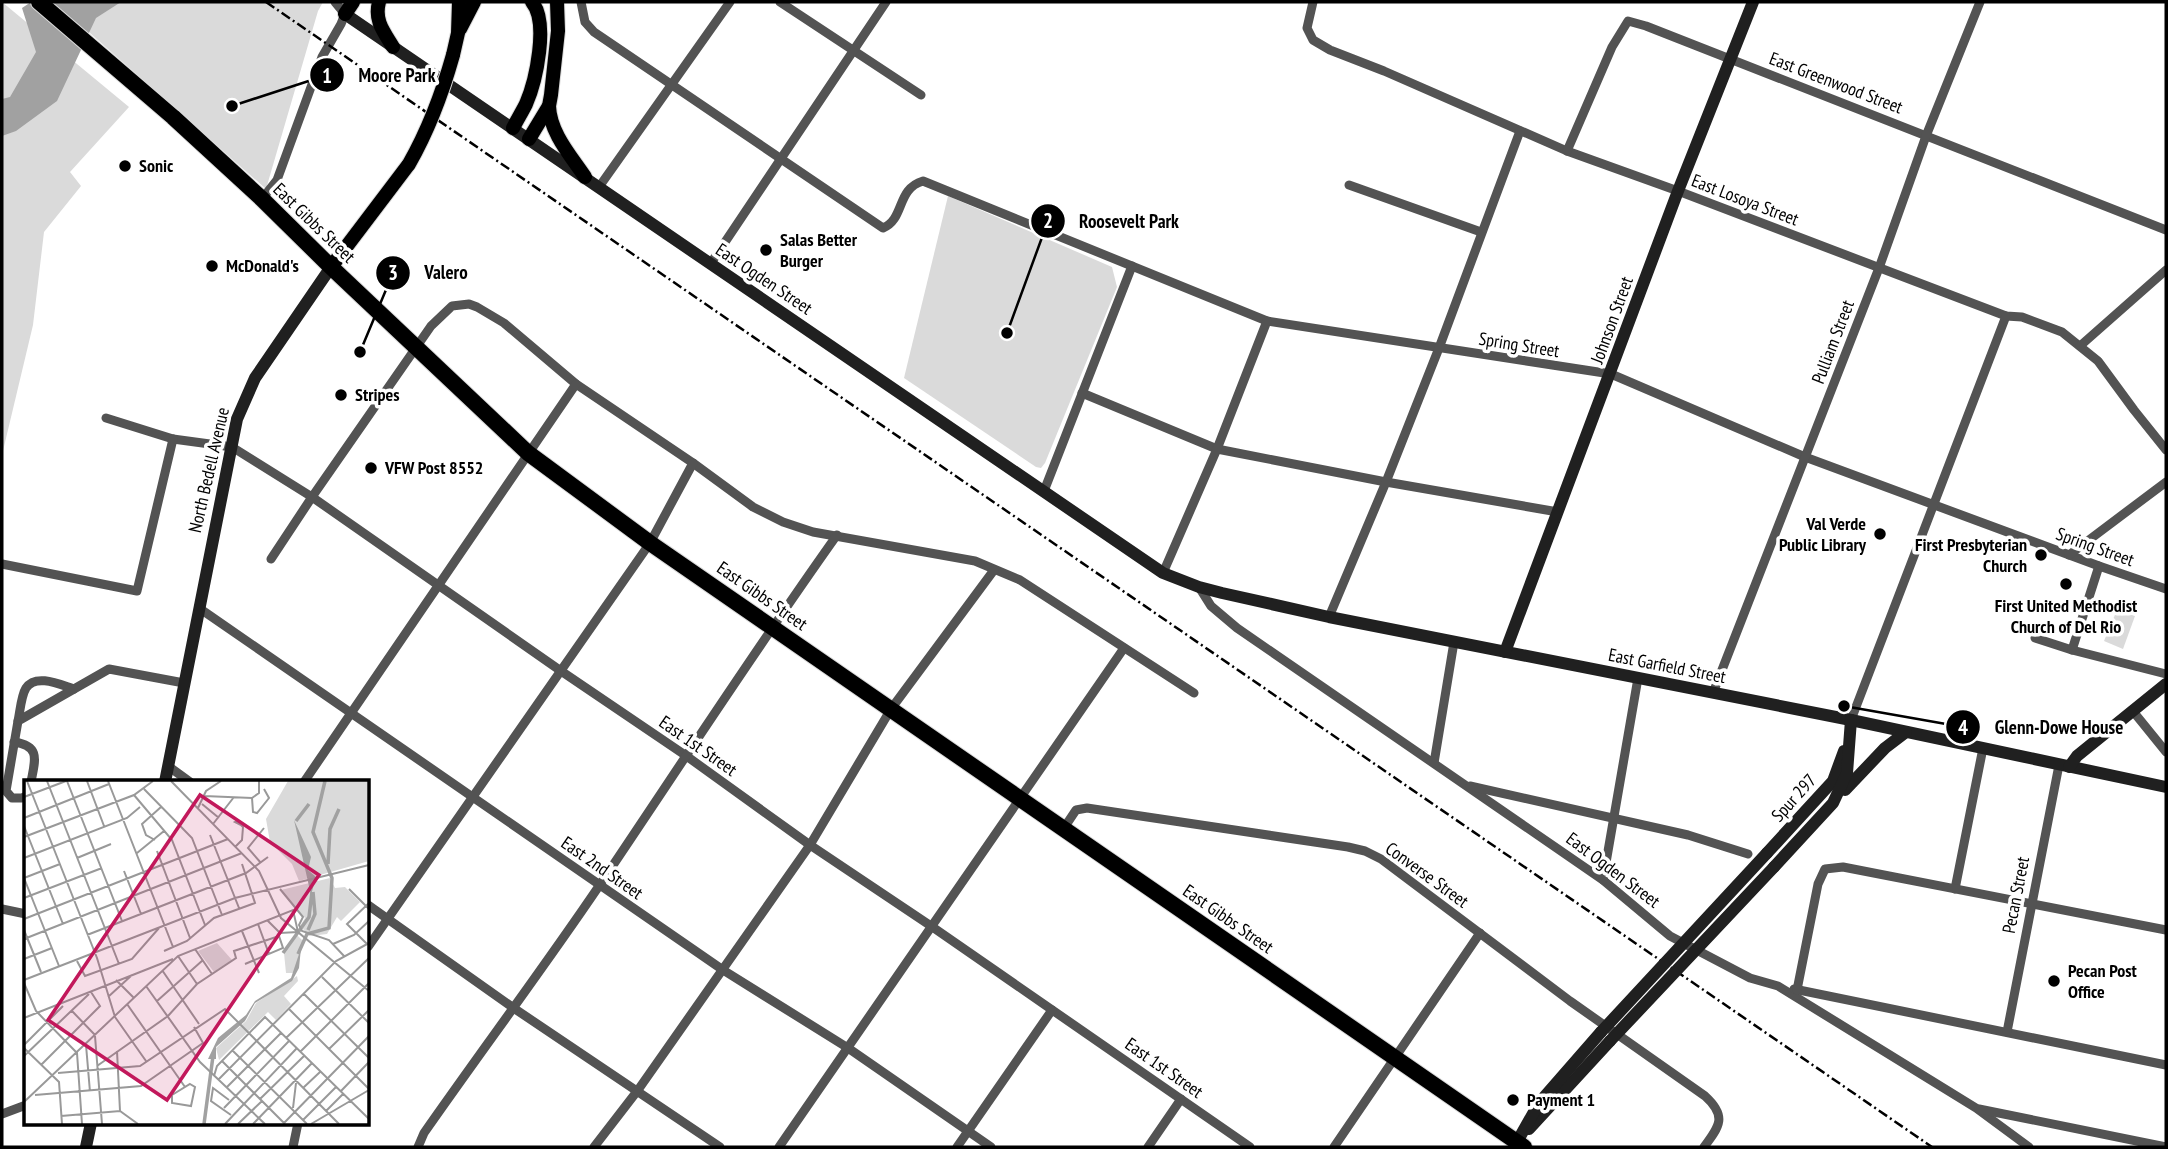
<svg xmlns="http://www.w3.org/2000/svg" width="2168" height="1149" viewBox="0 0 2168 1149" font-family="'PT Sans Narrow',sans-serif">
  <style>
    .green { fill: #dadada }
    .water { fill: #a1a1a1 }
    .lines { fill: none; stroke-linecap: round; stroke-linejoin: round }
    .primary-casing { stroke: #dbdbdb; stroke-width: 16 }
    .highway-casing { stroke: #dbdbdb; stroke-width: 18 }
    .street { stroke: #535353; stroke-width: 9 }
    .secondary { stroke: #202020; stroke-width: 12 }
    .primary { stroke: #000; stroke-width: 14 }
    .highway { stroke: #000; stroke-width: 16 }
    .rail { stroke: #000; stroke-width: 2.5; stroke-dasharray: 10 3.5 2 3.5; stroke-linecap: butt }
    .primary-bridge-casing { stroke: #dbdbdb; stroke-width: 16; stroke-linecap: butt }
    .secondary-bridge { stroke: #202020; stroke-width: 12 }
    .primary-bridge { stroke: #000; stroke-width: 14 }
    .poi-dot { fill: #000; stroke: #fff; stroke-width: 2.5 }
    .labels { text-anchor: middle; stroke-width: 7; stroke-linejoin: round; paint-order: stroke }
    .street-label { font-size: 18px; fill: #000; stroke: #fff }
    .poi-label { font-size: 18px; font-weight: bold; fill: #000; stroke: #fff; text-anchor: start }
    .inset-river { fill: none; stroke: #a1a1a1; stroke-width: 3.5 }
    .inset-road { fill: none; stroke: #999; stroke-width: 2 }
    .view { fill: #c2185b; fill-opacity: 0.15; stroke: #c2185b; stroke-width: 3.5 }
    .inset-edge { fill: none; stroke: #000; stroke-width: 3.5 }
    .leader { fill: none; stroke: #000; stroke-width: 2.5 }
    .callout-dot { fill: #000; stroke: #fff; stroke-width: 2.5 }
    .mark-label { font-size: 21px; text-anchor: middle; font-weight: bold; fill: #fff }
    .callout-label { font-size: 19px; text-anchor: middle; font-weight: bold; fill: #000; stroke: #fff; stroke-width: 7; stroke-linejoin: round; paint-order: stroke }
  </style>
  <rect width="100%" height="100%" fill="#fff"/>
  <g class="green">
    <polygon points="2,2 129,107 70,172 81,186 44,232 33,325 2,455"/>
    <polygon points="55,2 323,2 318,11 266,189"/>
    <polygon points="948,196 1112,267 1117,287 1045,463 1041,468 1036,467 904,378"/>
    <polygon points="2117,610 2135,616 2123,649 2104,641"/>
  </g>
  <polygon class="water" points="31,2 121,2 96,18 57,101 16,131 2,136 2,99 10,97 36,52 22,8"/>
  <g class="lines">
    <g class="primary-casing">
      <g id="primary">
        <path d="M 379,2 C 374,21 384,32 393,47"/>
        <polyline points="345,14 353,2"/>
        <polyline points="460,29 474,2"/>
        <polyline points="453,55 458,33 459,2"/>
        <path d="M 549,106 C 550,133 571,156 585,177"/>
        <path d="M 513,128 C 517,120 522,112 526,104 C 536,81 549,22 532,2"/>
        <polyline points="529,139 549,106 551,95 558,31 557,2"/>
        <polyline points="331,267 409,164"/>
      </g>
    </g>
    <g class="highway-casing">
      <polyline id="highway" points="39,2 173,117 262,199 331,267 528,453 650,543 1524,1147"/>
    </g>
    <g class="street">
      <path d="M 581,2 L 585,22 L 594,32 L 883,228 C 905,219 896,189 923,181 L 1267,321 L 1611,374 L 1805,457 L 2099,566 L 2166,589"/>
      <polyline points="780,2 921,95"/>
      <polyline points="1313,2 1307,28 1313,40 1330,50 1384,71 1567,151 1678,191 2006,316 2022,317 2062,332 2098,361 2134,410 2166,450"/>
      <polyline points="1567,151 1612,47 1628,21 1646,26 2166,230"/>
      <polyline points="1349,185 1481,232"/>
      <polyline points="599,187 730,2"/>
      <polyline points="262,199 277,180 322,57 341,24 345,14 335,2"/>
      <polyline points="711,263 886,2"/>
      <polyline points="2080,346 2166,270"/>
      <polyline points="1082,393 1217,449 1386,482 1558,512"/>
      <polyline points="106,418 173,439 232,447 312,497 561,671 685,755 810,845 931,926 1250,1147"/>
      <polyline points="1044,491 1132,266"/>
      <polyline points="2069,555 2166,482"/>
      <polyline points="271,559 312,497 431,326 452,306 469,304 477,307 504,323 576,384 693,463 753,507 783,522 813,532 975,561 1020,580 1194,693"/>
      <polyline points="2,564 137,591 173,439"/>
      <polyline points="1163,573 1217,449 1267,321"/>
      <polyline points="1199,587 1211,606 1237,628 1603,880 1670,936 1750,978 1778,986 1976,1108 2029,1147"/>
      <polyline points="199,608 723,970 848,1048 991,1147"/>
      <polyline points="1329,617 1386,482 1439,348 1520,131"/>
      <polyline points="2035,638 2072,650 2166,674"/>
      <polyline points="2072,650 2099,566"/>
      <polyline points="1713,693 1879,268 1926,136 1980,2"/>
      <polyline points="2132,710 2166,752"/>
      <polyline points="1851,720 2006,316"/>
      <path d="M 18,721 C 20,712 21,696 26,688 C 36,673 61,685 74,689"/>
      <path d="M 14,742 C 41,746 35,760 31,782"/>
      <polyline points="1434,763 1454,642"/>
      <polyline points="168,766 190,782"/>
      <polyline points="304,782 576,384"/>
      <polyline points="1470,786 1688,835 1748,854"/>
      <polyline points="26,796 22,798 12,798 6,791 18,721 109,669 184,683"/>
      <path d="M 1064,828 L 1076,810 L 1087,808 L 1348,847 L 1365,851 L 1381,859 L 1570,1001 L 1705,1096 C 1727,1116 1720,1126 1704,1147"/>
      <polyline points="1603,880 1638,678"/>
      <polyline points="1955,889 1983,748"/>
      <polyline points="368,905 515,1009 720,1147"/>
      <polyline points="2,909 26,914"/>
      <polyline points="368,947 650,543 693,463"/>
      <polyline points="1794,989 2166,1065"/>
      <polyline points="1797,990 1818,884 1825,869 1843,867 2166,930"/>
      <polyline points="2007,1032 2059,765"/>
      <polyline points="1979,1109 2166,1147"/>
      <polyline points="2,1114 26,1105"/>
      <polyline points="293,1147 298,1123"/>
      <path d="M 418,1147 L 424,1133 C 482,1050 542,970 599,886 C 678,769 755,650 837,535"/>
      <polyline points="594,1147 638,1090 810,845 891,709 994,570"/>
      <polyline points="779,1147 1124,648"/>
      <polyline points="957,1147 1052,1010"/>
      <polyline points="1148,1147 1181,1099"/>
      <polyline points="1334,1147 1480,933"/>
    </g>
    <g class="secondary">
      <polyline points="345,14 1163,573 1199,587 1222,593 1329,617 1851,720 2166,787"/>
      <polyline points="1505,652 1678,191 1753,2"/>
      <polyline points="2069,767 2077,756 2166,684"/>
      <polyline points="165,782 237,419 255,378 331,267"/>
      <polyline points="1845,790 1885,748 1906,732"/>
      <polyline points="1767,853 1833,781 1844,751"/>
      <polyline points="1774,867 1833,803 1847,773 1851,720"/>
      <polyline points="1529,1129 1610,1041"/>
      <polyline points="1517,1142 1539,1103 1601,1032"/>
      <polyline points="86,1147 91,1123"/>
    </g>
    <use href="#primary" class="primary"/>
    <use href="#highway" class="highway"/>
    <polyline class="rail" points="266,2 1932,1147"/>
    <g class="primary-bridge-casing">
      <path id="primary-bridge" d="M 409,164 C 429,129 442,94 453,55"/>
    </g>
    <g class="secondary-bridge">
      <polyline points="1601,1032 1767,853"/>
      <polyline points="1610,1041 1774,867"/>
    </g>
    <use href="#primary-bridge" class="primary-bridge"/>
  </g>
  <g class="poi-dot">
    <circle cx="125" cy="166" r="7"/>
    <circle cx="766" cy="250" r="7"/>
    <circle cx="212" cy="266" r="7"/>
    <circle cx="341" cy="395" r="7"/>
    <circle cx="371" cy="468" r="7"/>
    <circle cx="1880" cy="534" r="7"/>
    <circle cx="2041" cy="555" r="7"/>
    <circle cx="2066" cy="584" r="7"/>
    <circle cx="2054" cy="981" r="7"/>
    <circle cx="1513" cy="1100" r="7"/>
  </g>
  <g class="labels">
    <g class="street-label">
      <text transform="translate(1836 83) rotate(21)" y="6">East Greenwood Street</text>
      <text transform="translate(1745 200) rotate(21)" y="6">East Losoya Street</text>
      <text transform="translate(314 223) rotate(44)" y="6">East Gibbs Street</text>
      <text transform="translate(764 279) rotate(34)" y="6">East Ogden Street</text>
      <text transform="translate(1612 320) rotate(-70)" y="6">Johnson Street</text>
      <text transform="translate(1833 342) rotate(-69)" y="6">Pulliam Street</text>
      <text transform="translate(1519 345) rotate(9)" y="6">Spring Street</text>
      <text transform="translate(209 470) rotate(-77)" y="6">North Bedell Avenue</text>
      <text transform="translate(2095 547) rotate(20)" y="6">Spring Street</text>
      <text transform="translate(762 596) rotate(35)" y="6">East Gibbs Street</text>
      <text transform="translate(1667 666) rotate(11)" y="6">East Garfield Street</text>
      <text transform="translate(698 746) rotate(35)" y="6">East 1st Street</text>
      <text transform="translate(1794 798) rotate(-48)" y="6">Spur 297</text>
      <text transform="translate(602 868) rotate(35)" y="6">East 2nd Street</text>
      <text transform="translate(1613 870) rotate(37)" y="6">East Ogden Street</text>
      <text transform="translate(1427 875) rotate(36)" y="6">Converse Street</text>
      <text transform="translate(2016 895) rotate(-79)" y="6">Pecan Street</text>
      <text transform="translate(1228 919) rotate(35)" y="6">East Gibbs Street</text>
      <text transform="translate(1164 1068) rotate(35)" y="6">East 1st Street</text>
    </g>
    <g class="poi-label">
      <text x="139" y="172">Sonic</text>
      <text x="780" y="246">Salas Better<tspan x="780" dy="21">Burger</tspan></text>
      <text x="226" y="272">McDonald's</text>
      <text x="355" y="401">Stripes</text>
      <text x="385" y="474">VFW Post 8552</text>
      <text x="1866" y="530" text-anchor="end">Val Verde<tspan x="1866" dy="21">Public Library</tspan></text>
      <text x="2027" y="551" text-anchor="end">First Presbyterian<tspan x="2027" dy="21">Church</tspan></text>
      <text x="2066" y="612" text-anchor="middle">First United Methodist<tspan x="2066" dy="21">Church of Del Rio</tspan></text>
      <text x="2068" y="977">Pecan Post<tspan x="2068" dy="21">Office</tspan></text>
      <text x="1527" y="1106">Payment 1</text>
    </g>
  </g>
  <g transform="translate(24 780)">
    <rect width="345" height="345" fill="#fff"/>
    <path d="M 264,1 L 343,1 L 345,81 L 275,101 L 268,84 L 246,62 L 242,39 ZM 306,98 L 311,108 L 321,107 L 336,122 L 317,141 L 313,137 L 303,154 L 286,156 L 276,146 L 281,138 L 257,110 ZM 273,155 L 279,161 L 270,193 L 262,193 L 260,173 ZM 193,163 L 208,180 L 190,192 L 174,171 ZM 273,196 L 274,201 L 260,216 L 267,224 L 252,240 L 244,232 L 195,280 L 192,268 L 222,241 L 232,223 Z" fill="#dadada"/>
    <path d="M 270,40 L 287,77 L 284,90 L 292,97 L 287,115 ZM 277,168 L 275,188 L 268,201 L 231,223 L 221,241 L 192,267 L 192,279 L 184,279 L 194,258 L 222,235 L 231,221 L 267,198 Z" fill="#a1a1a1"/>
    <path class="inset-river" d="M 272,41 L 285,24M 304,84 L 306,49 L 315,29M 284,150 L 291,134 L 289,112M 259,173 L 285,137 L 288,112M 274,174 L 283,154 L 305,148 L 308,98 L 289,52 L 301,1M 180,344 L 189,276"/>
    <path class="inset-road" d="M 3,1 L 73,178 L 91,237M 23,1 L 95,184M 43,1 L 98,141M 63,1 L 80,46M 84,1 L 149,167M 147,1 L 235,91 L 257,138 L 345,211M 120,9 L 168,58 L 198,135M 110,15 L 148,60 L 181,145M 180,16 L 228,18 L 235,13 L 235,1M 0,17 L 42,1M 228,18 L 229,32 L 233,33 L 245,18 L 240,9M 178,24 L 195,38M 174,28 L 182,11 L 197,1M 0,38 L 85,4M 189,44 L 210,17M 0,46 L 39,144M 186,55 L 215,128M 0,57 L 110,15 L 129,1M 131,60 L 122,55 L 118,44 L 137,27M 211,67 L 218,60 L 219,47 L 213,41 L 211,42 L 217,45M 133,71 L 166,158M 113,73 L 140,51M 0,78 L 103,38 L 116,27M 53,78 L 87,64M 237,83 L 224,68 L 240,48M 100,91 L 117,134M 0,98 L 35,186M 0,98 L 36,84M 256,109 L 279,137 L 275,145 L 278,151 L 305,160 L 320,176M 325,109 L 345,129M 0,118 L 78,88M 0,139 L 204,59M 243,140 L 256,153 L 274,152M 234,144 L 245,174M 0,150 L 17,192M 218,151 L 235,193M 63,155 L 222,93 L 244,77M 0,159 L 218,73M 309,164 L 330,155 L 345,141M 343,164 L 323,144 L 345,123M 171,169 L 188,194M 140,171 L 163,161 L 190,138 L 231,123 L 218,84M 154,176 L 173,204M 0,179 L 28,168M 53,181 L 61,196 L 108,179 L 135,148M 138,190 L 175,244M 298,197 L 345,243M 0,200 L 211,118 L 345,85M 92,200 L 110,218M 0,203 L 12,231 L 53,273 L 58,344M 122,206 L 176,282 L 241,344M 280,214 L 345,278M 84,217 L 108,195M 133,221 L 179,180M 103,224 L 161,307M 265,229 L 345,309M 48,231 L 71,255M 91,237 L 122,281M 0,238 L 149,179M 71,256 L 78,344M 262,258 L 345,178M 0,265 L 39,226M 62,265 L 66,312M 0,268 L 35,302 L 38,344M 305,269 L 345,230M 208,270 L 283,344M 93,271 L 96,331M 276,272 L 345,203M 0,276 L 65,214M 198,281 L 261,344M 17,285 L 76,226 L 67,212M 73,286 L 144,236 L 173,204 L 212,178 L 210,171 L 255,156 L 259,168 L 221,184M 34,293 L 116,286 L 201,229 L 315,344M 190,296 L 193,286 L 241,237 L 345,339M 194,300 L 312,181 L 345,163M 166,304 L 171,307 L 167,326 L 148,323 L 148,315 ZM 202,308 L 257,253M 279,308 L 296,292M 317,311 L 345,282M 11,315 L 117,306 L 179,263 L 170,247M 236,319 L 280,276M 205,320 L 189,308 L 187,321 L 207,335M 0,322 L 154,176 L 269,130 L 274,152M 200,328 L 265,261M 269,328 L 272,303M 302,331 L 319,314M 37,336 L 96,331 L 114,344M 279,340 L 312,307M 260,343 L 345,256M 201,344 L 273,268M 214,344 L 238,321M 229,344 L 288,283M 287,344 L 345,310"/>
    <path class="view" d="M 176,15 L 295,95 L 143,320 L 24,240 Z"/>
    <rect width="345" height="345" class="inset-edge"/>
  </g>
  <path class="leader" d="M232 106L327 75M1007 333L1048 221M360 352L393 273M1844 706L1963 727"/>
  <g class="callout-dot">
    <circle cx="232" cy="106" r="7"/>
    <circle cx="1007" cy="333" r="7"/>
    <circle cx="360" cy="352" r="7"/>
    <circle cx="1844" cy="706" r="7"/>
    <circle cx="327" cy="75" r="18"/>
    <circle cx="1048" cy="221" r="18"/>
    <circle cx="393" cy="273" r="18"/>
    <circle cx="1963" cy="727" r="18"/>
  </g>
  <g class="mark-label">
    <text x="327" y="83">1</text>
    <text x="1048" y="228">2</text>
    <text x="393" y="280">3</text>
    <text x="1963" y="735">4</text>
  </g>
  <g class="callout-label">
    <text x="397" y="82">Moore Park</text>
    <text x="1129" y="228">Roosevelt Park</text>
    <text x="446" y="279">Valero</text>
    <text x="2059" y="734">Glenn-Dowe House</text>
  </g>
  <rect width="2168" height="1149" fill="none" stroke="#000000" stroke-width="7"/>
</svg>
